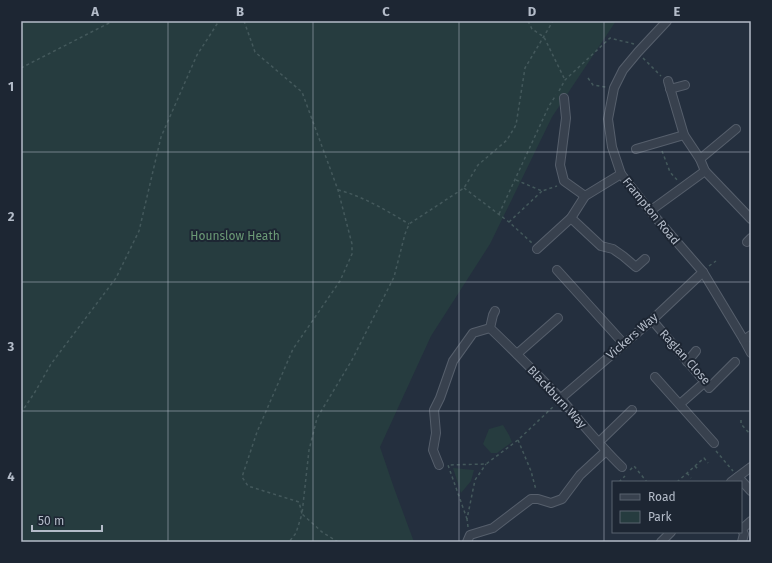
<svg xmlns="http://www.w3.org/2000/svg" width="772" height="563" viewBox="0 0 772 563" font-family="'Fira Sans',sans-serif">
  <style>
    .green { fill: #263c3f }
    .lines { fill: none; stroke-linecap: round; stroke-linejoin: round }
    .street-casing { stroke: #565f6c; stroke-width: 10 }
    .path { stroke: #44595c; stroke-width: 1.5; stroke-dasharray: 3 3; stroke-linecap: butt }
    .street { stroke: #38414e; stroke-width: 8 }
    .grid { fill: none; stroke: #b4bcc9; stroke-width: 1; stroke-opacity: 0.55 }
    .labels { text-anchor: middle; stroke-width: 4; stroke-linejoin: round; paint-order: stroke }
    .street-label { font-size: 12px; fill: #b4bcc9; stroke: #1d2633 }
    .park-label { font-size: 12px; fill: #6b9a76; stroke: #1d2633 }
    .neatline { fill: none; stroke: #b4bcc9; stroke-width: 1.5 }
    .grid-label { font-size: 13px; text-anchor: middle; font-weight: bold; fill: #b4bcc9 }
  </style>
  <rect width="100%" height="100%" fill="#242f3e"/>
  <g class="green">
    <polygon points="21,21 616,21 552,117 490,244 431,336 380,447 394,488 414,542 21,542"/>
    <polygon points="503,425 509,435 512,442 497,453 491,453 483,444 489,429"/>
    <polygon points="453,468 474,470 471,481 461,493"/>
  </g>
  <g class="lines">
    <g class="street-casing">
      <g id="street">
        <polyline points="667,21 638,52 623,70 614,88 608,119 612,147 621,174 650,211 703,272 744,340 751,353"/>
        <polyline points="670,89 685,85"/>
        <polyline points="564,98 566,118 560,165 564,181 585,196"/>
        <polyline points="636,149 684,135"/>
        <polyline points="700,159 736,129"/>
        <polyline points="705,171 751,219"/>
        <polyline points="650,211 705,171 700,159 684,135 668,81"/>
        <polyline points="571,218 601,246 613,249 623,256 636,267 645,259"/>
        <polyline points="747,242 751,238"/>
        <polyline points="537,249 571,218 585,196 621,174"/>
        <polyline points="557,270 624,344"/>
        <path d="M 495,311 L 493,315 L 490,328 C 514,351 538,375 561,399 C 581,422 600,446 622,467"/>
        <polyline points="652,320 705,382 709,388 735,362"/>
        <polyline points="744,340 751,335"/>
        <polyline points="517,354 558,318"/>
        <polyline points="687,362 696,351"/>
        <polyline points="655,377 714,443"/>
        <polyline points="560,399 652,320 703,272"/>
        <polyline points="680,404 705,382"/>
        <polyline points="599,442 632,410"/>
        <polyline points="439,465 433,450 436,433 434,410 440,398 453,361 473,333 490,328"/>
        <polyline points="738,477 751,491"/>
        <polyline points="731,482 751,467"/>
        <polyline points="741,528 744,534 742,542"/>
        <polyline points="742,529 751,521"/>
        <polyline points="467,542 470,535 493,528 531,499 538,499 551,503 562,499 580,475 606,451"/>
        <polyline points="661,542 671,532"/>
      </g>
    </g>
    <g class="path">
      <polyline points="244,21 255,52 302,92 338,190 352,244 352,254 340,281 293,349 257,432 242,477 248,486 299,502 302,514 296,533 289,542"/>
      <polyline points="528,21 532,29 544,37 565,80"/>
      <polyline points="643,58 661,76"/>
      <polyline points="21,68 113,21"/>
      <polyline points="588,78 593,85 606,87"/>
      <polyline points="559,91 565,80 610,38 634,44"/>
      <polyline points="662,151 670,172 678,181"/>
      <polyline points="516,180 542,191 557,186"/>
      <polyline points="464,188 509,222 532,243"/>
      <path d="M 338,190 C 363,196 387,211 409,224"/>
      <polyline points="499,214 549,106 556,95"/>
      <polyline points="509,222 542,191"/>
      <polyline points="709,266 716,261"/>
      <polyline points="21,413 35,392 51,364 116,278 139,231 161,137 197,55 219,21"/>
      <polyline points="741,420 741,424 751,435"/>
      <polyline points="518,440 531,471 536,490"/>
      <polyline points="716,451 733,471"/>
      <polyline points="695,466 699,470"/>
      <polyline points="630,470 634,466 647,482"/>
      <polyline points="687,473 691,478"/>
      <polyline points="619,482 625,476"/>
      <polyline points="677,482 704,458 708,463"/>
      <polyline points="467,519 448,465 486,464 518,440 555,405"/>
      <polyline points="468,527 467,519 475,480 486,464"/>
      <polyline points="338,542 322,532 302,514 309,450 317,418 352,360 394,277 405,234 409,224 464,188 478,165 507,140 516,125 525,68 553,21"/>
    </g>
    <use href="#street" class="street"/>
  </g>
  <path class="grid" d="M 168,21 L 168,542M 313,21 L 313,542M 459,21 L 459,542M 604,21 L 604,542M 21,152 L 751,152M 21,282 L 751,282M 21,411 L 751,411"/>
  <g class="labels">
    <g class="street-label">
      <text transform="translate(651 211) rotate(51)" y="4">Frampton Road</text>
      <text transform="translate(632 336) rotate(-41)" y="4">Vickers Way</text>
      <text transform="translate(685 357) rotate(48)" y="4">Raglan Close</text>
      <text transform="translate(557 397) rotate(47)" y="4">Blackburn Way</text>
    </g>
    <g class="park-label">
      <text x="235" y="240">Hounslow Heath</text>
    </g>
  </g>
  <rect width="772" height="563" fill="none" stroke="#1d2633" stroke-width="44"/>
  <rect x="612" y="481" width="130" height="52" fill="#1d2633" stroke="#59626f"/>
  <rect x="620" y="494" width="20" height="6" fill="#38414e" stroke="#59626f"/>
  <text x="648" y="501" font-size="12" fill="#b4bcc9">Road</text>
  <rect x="620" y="511" width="20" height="12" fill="#263c3f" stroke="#59626f"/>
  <text x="648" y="521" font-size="12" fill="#b4bcc9">Park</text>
  <path d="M32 525v6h70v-6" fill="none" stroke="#b4bcc9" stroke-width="2"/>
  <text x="38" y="525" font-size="12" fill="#b4bcc9" stroke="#1d2633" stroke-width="3" paint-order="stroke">50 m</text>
  <rect x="22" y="22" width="728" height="519" class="neatline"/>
  <g class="grid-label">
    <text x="95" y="16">A</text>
    <text x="240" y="16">B</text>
    <text x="386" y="16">C</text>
    <text x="532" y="16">D</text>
    <text x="677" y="16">E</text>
    <text x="11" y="91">1</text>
    <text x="11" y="221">2</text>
    <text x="11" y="351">3</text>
    <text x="11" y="481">4</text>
  </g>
</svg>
